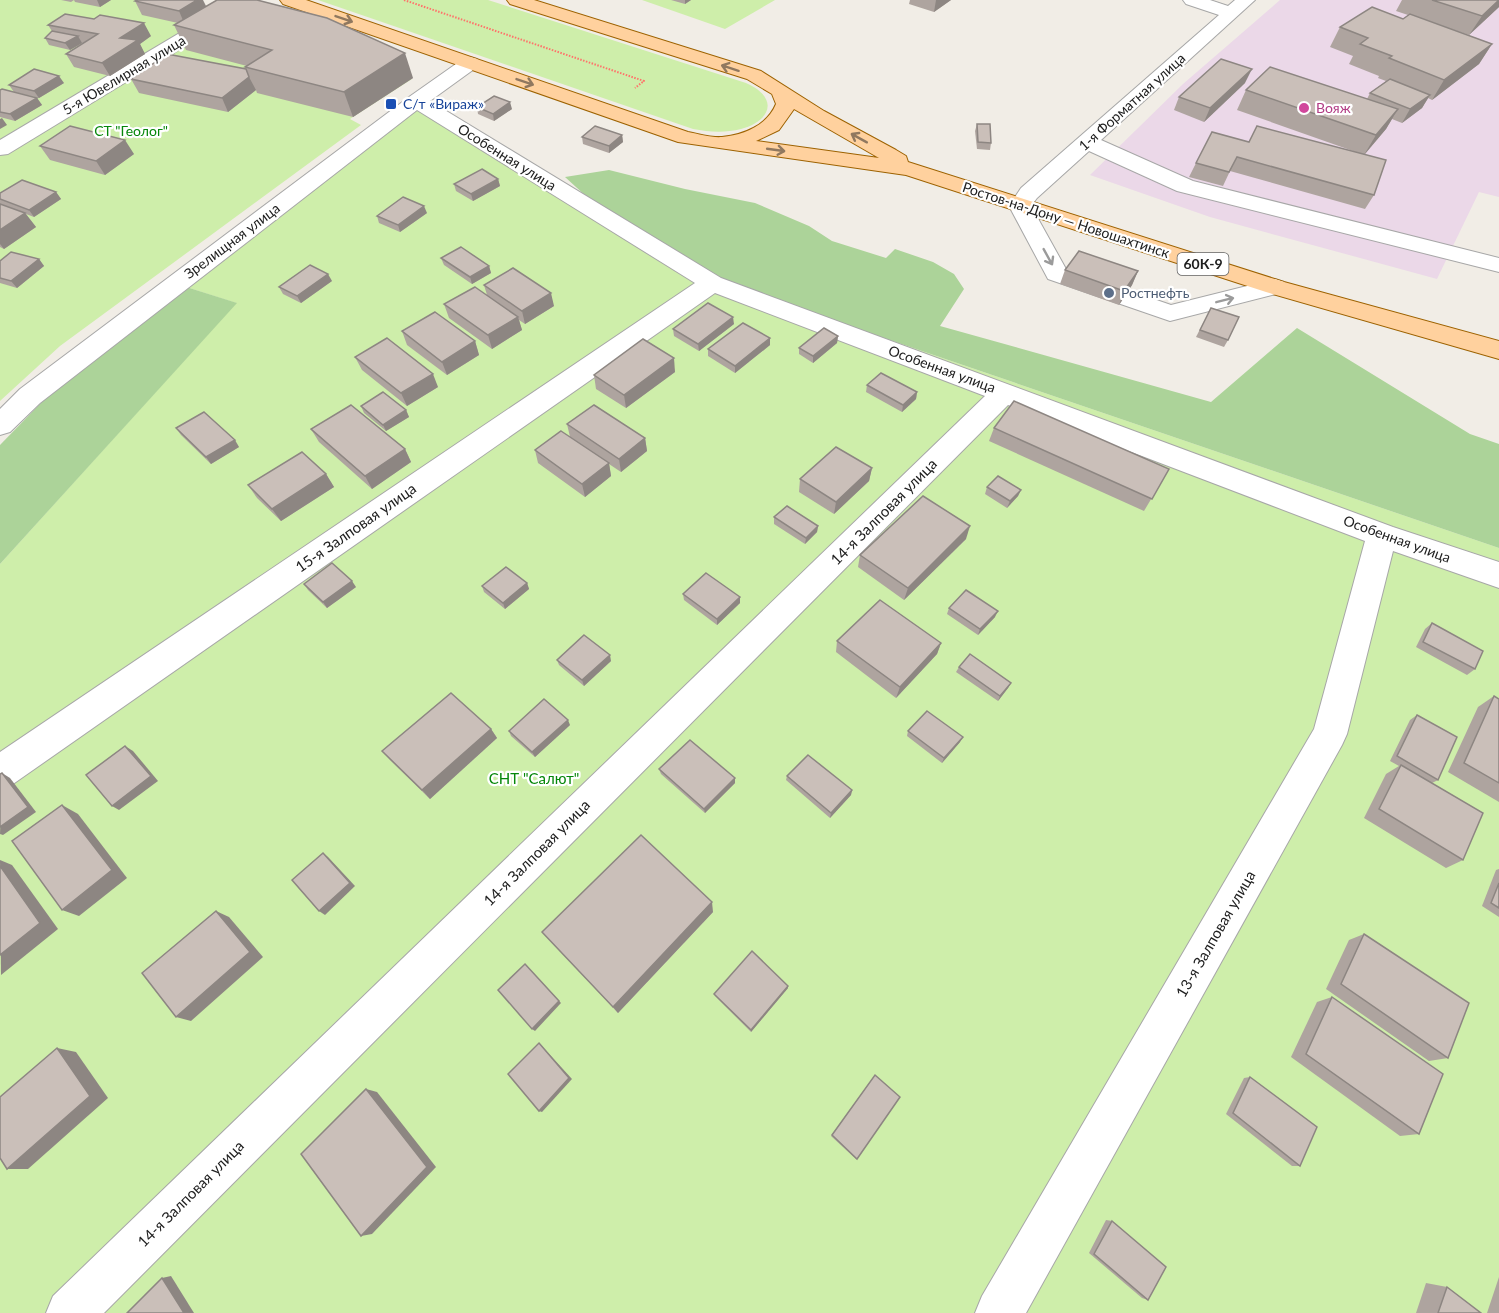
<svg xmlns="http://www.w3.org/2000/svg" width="1499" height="1313" viewBox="0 0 1499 1313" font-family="Lato,sans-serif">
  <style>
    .industrial { fill: #ebd8e8 }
    .grass { fill: #ceeeaa }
    .forest { fill: #acd399 }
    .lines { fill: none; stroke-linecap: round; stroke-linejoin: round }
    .minor-casing { stroke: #a7a7a7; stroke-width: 2 }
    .major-casing { stroke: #9d6200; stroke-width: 2 }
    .path { stroke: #ff726a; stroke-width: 2; stroke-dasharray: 1.5 1.5; stroke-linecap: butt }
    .minor { fill: #fff; fill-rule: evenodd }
    .major { fill: #ffd19e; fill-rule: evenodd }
    .wall { fill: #aea49f }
    .shaded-wall { fill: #8d8682 }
    .building { fill: #cabfb9; stroke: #8d8682; stroke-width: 1.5 }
    .oneway { stroke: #90785f }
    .oneway2 { stroke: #9b9b9b }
    .transit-dot { fill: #1a4fb4; stroke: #fff; stroke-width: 2 }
    .hotel-dot { fill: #d1479c; stroke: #fff; stroke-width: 2 }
    .service-dot { fill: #5c6f8a; stroke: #fff; stroke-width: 2 }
    .labels { text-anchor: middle; stroke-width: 4.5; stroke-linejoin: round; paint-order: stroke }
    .far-street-label { font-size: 14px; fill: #202020; stroke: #fff }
    .far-transit-label { font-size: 14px; fill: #164399; stroke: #fff; text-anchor: start }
    .far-hotel-label { font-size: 14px; fill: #b23c85; stroke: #fff; text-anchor: start }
    .far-park-label { font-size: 14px; fill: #05870a; stroke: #fff }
    .shield { fill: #fff; stroke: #636363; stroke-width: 1.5 }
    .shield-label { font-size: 14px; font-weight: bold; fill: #202020 }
    .far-service-label { font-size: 14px; fill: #4e5e75; stroke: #fff; text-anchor: start }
    .street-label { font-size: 15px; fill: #202020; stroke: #fff }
    .park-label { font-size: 15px; fill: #05870a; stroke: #fff }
  </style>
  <rect width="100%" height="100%" fill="#f1ede6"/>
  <polygon class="industrial" points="1280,0 1499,0 1499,197 1479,192 1437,279 1210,217 1090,175 1183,84"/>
  <g class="grass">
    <polygon points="0,0 153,0 412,79 350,119 361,125 60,346 0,401"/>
    <path d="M 318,0 L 488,0 L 746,83 C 778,97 773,120 741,129 C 725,133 709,132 693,129 Z"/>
    <polygon points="642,0 775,0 725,29"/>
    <polygon points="428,102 710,275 875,335 1499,548 1499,1313 0,1313 0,564 236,303 180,285"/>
  </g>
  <g class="forest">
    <polygon points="609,170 685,189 755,203 809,226 832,241 886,258 895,249 933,262 954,274 964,289 940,326 1211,402 1297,328 1470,434 1499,444 1499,548 875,335 718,277 599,208 565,177"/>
    <polygon points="180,285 237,303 0,564 0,445 79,364"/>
  </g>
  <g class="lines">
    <g class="minor-casing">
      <g id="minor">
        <polygon points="235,0 257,0 254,4 8,154 0,155 0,140"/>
        <polygon points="1183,0 1210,0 1228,6 1235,0 1255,0 1101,140 1193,181 1499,258 1499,272 1177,191 1089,151 1037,198 1031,206 1066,269 1171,305 1275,279 1284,282 1287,287 1284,292 1170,321 1048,279 1009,206 1021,188 1219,15 1186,4"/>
        <polygon points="470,57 477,59 480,63 477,67 430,101 721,278 1393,527 1499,562 1499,588 1393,551 1347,734 1342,745 1026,1313 975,1313 982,1296 1314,729 1365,541 1008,405 104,1313 46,1313 53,1296 985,396 715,293 13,784 0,789 0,752 695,283 417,110 40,403 10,432 0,435 0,409 20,389 409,97 463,59"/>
      </g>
    </g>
    <g class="major-casing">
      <path id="major" d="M 280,0 L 306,0 L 688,132 C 699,134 712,138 722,137 C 743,135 767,126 776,104 L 772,94 L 747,79 L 510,4 L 507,0 L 534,0 L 761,71 L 824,111 L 896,150 L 906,156 L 908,162 L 1284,282 L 1499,341 L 1499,359 L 1266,292 L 906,175 L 678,142 L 283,4 ZM 794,109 L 879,158 L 756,141 L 779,130 Z"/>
    </g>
    <polyline class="path" points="404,0 644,81 635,88"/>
    <use href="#minor" class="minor"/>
    <use href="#major" class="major"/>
  </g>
  <g class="wall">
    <polygon points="61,0 111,0 100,7 75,2 74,0 71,2"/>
    <polygon points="671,0 691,0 685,4"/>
    <polygon points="910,0 951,0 934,12 909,4"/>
    <polygon points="1402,0 1499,0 1499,7 1469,35 1451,29 1492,44 1479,64 1432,100 1428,98 1422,108 1402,123 1392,119 1386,129 1365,154 1374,195 1365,209 1230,171 1223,186 1189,177 1196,163 1249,142 1353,151 1237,110 1246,90 1367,99 1370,93 1386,81 1378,78 1379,76 1349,64 1353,56 1330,47 1340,27 1403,19 1408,15 1396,11"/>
    <polygon points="135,1 206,6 413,78 353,117 257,93 256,90 228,112 139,93 131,79 246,69 245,67 247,66 186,50 174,25 178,23 142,15"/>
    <polygon points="48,25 151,36 140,44 145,54 110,76 74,67 66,54 83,43 70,50 49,45 45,38 52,31"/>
    <polygon points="64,83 39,98 14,92 9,85"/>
    <polygon points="1245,83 1204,122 1174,110 1179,97"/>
    <polygon points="0,90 37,98 42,105 15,121 0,117"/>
    <polygon points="477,107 512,109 494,121 478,114"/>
    <polygon points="977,124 991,143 990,150 977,149 975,131"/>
    <polygon points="622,135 623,142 609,153 583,144 582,137"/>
    <polygon points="40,146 134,154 105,175 50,160"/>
    <polygon points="498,179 500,186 473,201 456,191 454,184"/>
    <polygon points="56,192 61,199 34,217 26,214 36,227 4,249 0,247 0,193"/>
    <polygon points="427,213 400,232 379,223 377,216"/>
    <polygon points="441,258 489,266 491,273 472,284 444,265"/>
    <polygon points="39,259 44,266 17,288 0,283 0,261"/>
    <polygon points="1065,270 1138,271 1132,285 1119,305 1060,284"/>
    <polygon points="332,281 301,303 283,294 279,287"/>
    <polygon points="484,285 554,306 525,324 519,320 522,330 492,349 449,318 444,304 487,295"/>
    <polygon points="1211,308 1228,340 1224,347 1196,337"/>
    <polygon points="734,324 699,351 674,336 673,329"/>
    <polygon points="402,331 475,341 479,355 447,375 407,345"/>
    <polygon points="838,336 837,343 813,363 799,354 799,348"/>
    <polygon points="770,345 735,373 708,356 708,349"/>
    <polygon points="355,357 438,387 407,406 362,370"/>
    <polygon points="675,372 626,408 596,389 594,375"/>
    <polygon points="867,385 917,392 916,399 902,412 866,392"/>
    <polygon points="361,406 406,410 409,417 386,431 364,413"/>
    <polygon points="567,424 645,438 647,451 621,472 609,464 611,476 585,497 538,463 535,450 570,437"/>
    <polygon points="176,428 239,447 211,464 181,435"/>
    <polygon points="994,428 1169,469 1144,511 989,441"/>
    <polygon points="311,429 405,449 411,462 372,489 319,442"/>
    <polygon points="872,468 869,481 834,514 799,492 800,479"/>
    <polygon points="326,474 334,487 281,521 257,498 248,485"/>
    <polygon points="987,487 1021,490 1018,496 1007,508 985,494"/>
    <polygon points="774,517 818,526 817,532 805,544 774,524"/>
    <polygon points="966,539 904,600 858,567 860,555"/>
    <polygon points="527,583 529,589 505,609 484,592 482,586"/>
    <polygon points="304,584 356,587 327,608 308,590"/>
    <polygon points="683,594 740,597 740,603 717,625 684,600"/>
    <polygon points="949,608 995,617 978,635 947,614"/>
    <polygon points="1432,623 1475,669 1467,675 1416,647 1425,629"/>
    <polygon points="837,641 941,643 937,654 896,698 836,652"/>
    <polygon points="557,660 611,661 584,686 559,665"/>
    <polygon points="959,667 1011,683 1008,688 998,701 956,672"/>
    <polygon points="1494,696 1499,699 1499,802 1448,772 1478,707"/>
    <polygon points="1417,715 1438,780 1432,783 1463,860 1446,868 1364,818 1386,774 1399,766 1390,761 1410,720"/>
    <polygon points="570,725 535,757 511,736 509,731"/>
    <polygon points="491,729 497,738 430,799 390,760 382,751"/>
    <polygon points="908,731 960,742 942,763 907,736"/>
    <polygon points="659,769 735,778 735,783 705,813 661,774"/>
    <polygon points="787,776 852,790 851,795 830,818 786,780"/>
    <polygon points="1499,869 1499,917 1482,906 1496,870"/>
    <polygon points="713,912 618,1013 542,932"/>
    <polygon points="1364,934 1448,1058 1429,1061 1326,989 1349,940"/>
    <polygon points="788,988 751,1032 715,996 714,994"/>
    <polygon points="1332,997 1419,1134 1400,1136 1291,1057 1317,1002"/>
    <polygon points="875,1075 857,1159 856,1159 831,1136"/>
    <polygon points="1250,1077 1300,1166 1292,1166 1226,1114 1244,1078"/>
    <polygon points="1106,1220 1112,1221 1148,1300 1142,1298 1089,1253"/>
    <polygon points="1499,1277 1499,1313 1487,1313"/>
    <polygon points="1426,1283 1447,1287 1481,1313 1416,1313"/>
  </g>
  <g class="shaded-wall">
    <polygon points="97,0 111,0 100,7"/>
    <polygon points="197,0 203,0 208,10 185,25 179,11"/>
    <polygon points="685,0 691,0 685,4"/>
    <polygon points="936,0 951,0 934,12"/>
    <polygon points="1499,0 1499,7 1469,35 1482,16"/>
    <polygon points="144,23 151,36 140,44 145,54 110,76 102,63 120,38"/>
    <polygon points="78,36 82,43 70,50 65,43"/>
    <polygon points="1492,44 1479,64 1432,100 1444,80"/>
    <polygon points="405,53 413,78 353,117 344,92"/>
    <polygon points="1252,69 1245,83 1204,122 1210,108"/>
    <polygon points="59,76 64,83 39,98 34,91"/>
    <polygon points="249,77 256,90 228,112 222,98"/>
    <polygon points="1430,95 1422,108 1402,123 1410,109"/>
    <polygon points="37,98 42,105 15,121 10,114"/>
    <polygon points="510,102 512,109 494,121 493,114"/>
    <polygon points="1398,109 1386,129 1364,155 1376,135"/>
    <polygon points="2,118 7,125 0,129 0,119"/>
    <polygon points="622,135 623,142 609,153 609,146"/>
    <polygon points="125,140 134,154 105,175 96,161"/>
    <polygon points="498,179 500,186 473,201 471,194"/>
    <polygon points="56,192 61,199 34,217 29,210"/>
    <polygon points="424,206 427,213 400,232 398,225"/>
    <polygon points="25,213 36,227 4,249 0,244 0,230"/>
    <polygon points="39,259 44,266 17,288 11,281"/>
    <polygon points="489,266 491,273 472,284 470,277"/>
    <polygon points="1138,271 1132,285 1119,305 1124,291"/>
    <polygon points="328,274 332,281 301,303 297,296"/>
    <polygon points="551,293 554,306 525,324 522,311"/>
    <polygon points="518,317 522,330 492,349 488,335"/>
    <polygon points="733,317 734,324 699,351 698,344"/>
    <polygon points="838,336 837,343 813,363 813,356"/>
    <polygon points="770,338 770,345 735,373 735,366"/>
    <polygon points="475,341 479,355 447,375 442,362"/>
    <polygon points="674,358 675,372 626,408 624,395"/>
    <polygon points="433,374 438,387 407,406 401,393"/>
    <polygon points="917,392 916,399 902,412 903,405"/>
    <polygon points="406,410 409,417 386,431 383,425"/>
    <polygon points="645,438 647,451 621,472 619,459"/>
    <polygon points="235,440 239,447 211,464 206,457"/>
    <polygon points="405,449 411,462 372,489 365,476"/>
    <polygon points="609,463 611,476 585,497 582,484"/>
    <polygon points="872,468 869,481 834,514 836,502"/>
    <polygon points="326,474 334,487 281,521 272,509"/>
    <polygon points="1021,490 1018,496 1007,508 1010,501"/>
    <polygon points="818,526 817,532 805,544 806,538"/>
    <polygon points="970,526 966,539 904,600 908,588"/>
    <polygon points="352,581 356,587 327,608 323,602"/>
    <polygon points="527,583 529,589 505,609 503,603"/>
    <polygon points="740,597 740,603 717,625 717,619"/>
    <polygon points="998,611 995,617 978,635 980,629"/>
    <polygon points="941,643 937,654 896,698 900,687"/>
    <polygon points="610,655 611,661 584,686 582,680"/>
    <polygon points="1011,683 1008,688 998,701 1000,696"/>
    <polygon points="568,720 570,725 535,757 532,752"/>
    <polygon points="491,729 497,738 430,799 422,790"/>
    <polygon points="963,737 960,742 942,763 944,758"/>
    <polygon points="125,746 133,751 158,781 119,810 112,806"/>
    <polygon points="2,773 10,778 36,812 3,835 0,834"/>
    <polygon points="735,778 735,783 705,813 704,809"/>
    <polygon points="852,790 851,795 830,818 831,813"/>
    <polygon points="62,805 78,814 127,878 79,916 62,910"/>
    <polygon points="323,853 328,857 355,886 325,915 319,911"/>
    <polygon points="0,860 12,865 58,929 1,975"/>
    <polygon points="712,902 713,912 618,1013 613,1007"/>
    <polygon points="216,911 229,917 263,957 191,1021 176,1017"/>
    <polygon points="525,964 561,1003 535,1031 532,1029"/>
    <polygon points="788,986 788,988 751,1032 751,1030"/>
    <polygon points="539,1043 541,1045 572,1079 542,1112 539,1111"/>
    <polygon points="57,1048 76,1052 108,1098 28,1169 7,1169"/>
    <polygon points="366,1089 377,1092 436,1167 372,1234 361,1236"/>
    <polygon points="171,1276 194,1313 184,1313 162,1278"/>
  </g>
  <g class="building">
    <polygon points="137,0 197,0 179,11 135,1"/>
    <polygon points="217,0 257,0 327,18 405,53 344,92 245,67 272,50 174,25"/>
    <polygon points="1432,0 1499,0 1482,16"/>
    <polygon points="1372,7 1403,19 1410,14 1492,44 1444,80 1389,58 1392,56 1360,44 1368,38 1340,27"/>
    <polygon points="65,14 94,19 100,15 144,23 120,38 138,40 102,63 66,54 98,34 48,25"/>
    <polygon points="52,31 78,36 65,43 45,38"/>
    <polygon points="167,54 246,69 249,77 222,98 131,79"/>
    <polygon points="1221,59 1252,69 1210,108 1179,97"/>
    <polygon points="1270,67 1398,109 1376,135 1246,90"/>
    <polygon points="34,69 59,76 34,91 9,85"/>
    <polygon points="1390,79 1430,95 1410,109 1370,93"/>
    <polygon points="2,89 37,98 10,114 0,112 0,90"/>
    <polygon points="494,96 510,102 493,114 477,107"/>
    <polygon points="977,124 990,124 991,143 978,142"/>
    <polygon points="70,126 125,140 96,161 40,146"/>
    <polygon points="595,126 622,135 609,146 582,137"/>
    <polygon points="1257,126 1386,160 1374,195 1237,157 1229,172 1196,163 1212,132 1249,142"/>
    <polygon points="482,169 498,179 471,194 454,184"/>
    <polygon points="22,180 56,192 29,210 0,199 0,193"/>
    <polygon points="403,197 424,206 398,225 377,216"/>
    <polygon points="0,204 25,213 0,230"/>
    <polygon points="461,247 489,266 470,277 441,258"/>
    <polygon points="1079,251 1138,271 1124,291 1065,270"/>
    <polygon points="11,252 39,259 11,281 0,278 0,261"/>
    <polygon points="310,265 328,274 297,296 279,287"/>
    <polygon points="513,268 551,293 522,311 484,285"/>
    <polygon points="475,287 518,317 488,335 444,304"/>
    <polygon points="708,303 733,317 698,344 673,329"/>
    <polygon points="1211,308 1239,317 1228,340 1200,330"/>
    <polygon points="435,312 475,341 442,362 402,331"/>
    <polygon points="743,323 770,338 735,366 708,349"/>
    <polygon points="824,328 838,336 813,356 799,348"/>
    <polygon points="387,338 433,374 401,393 355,357"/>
    <polygon points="643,339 674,358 624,395 594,375"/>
    <polygon points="881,373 917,392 903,405 867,385"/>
    <polygon points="383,392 406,410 383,425 361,406"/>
    <polygon points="1014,401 1169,469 1152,499 994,428"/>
    <polygon points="351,405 405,449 365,476 311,429"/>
    <polygon points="594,405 645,438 619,459 567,424"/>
    <polygon points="204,412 235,440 206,457 176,428"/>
    <polygon points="561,431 609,463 582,484 535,450"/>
    <polygon points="836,447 872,468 836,502 800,479"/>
    <polygon points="302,452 326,474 272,509 248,485"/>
    <polygon points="998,476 1021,490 1010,501 987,487"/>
    <polygon points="923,496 970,526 908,588 860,555"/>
    <polygon points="787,506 818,526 806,538 774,517"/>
    <polygon points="332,563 352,581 323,602 304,584"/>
    <polygon points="506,567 527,583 503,603 482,586"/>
    <polygon points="706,573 740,597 717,619 683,594"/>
    <polygon points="966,590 998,611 980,629 949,608"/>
    <polygon points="880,600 941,643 900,687 837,641"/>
    <polygon points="1432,623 1483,651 1475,669 1423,642"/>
    <polygon points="584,635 610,655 582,680 557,660"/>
    <polygon points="970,654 1011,683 1000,696 959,667"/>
    <polygon points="451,693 491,729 422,790 382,751"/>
    <polygon points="1494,696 1499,699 1499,783 1464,763"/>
    <polygon points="544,699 568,720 532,752 509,731"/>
    <polygon points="927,711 963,737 944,758 908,731"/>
    <polygon points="1417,715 1457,737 1438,780 1397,756"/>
    <polygon points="690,740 735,778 704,809 659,769"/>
    <polygon points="125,746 151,776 112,806 86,775"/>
    <polygon points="808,755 852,790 831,813 787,776"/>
    <polygon points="1401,765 1483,813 1463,860 1379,809"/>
    <polygon points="2,773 28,807 0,827 0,774"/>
    <polygon points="62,805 112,870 62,910 12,841"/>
    <polygon points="641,835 712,902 613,1007 542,932"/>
    <polygon points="323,853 350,883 319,911 292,880"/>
    <polygon points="0,866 40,923 0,955"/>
    <polygon points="1499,883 1499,908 1491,903"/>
    <polygon points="216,911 250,952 176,1017 142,973"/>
    <polygon points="1364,934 1469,1003 1448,1058 1341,984"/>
    <polygon points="752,951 788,986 751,1030 714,994"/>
    <polygon points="525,964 559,1001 532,1029 498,990"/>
    <polygon points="1332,997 1443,1074 1419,1134 1306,1054"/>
    <polygon points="539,1043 569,1078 539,1111 508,1074"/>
    <polygon points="57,1048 90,1096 7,1169 0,1158 0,1097"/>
    <polygon points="875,1075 900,1097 857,1159 832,1135"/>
    <polygon points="1250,1077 1317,1127 1300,1166 1233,1113"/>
    <polygon points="366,1089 427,1167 361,1236 301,1154"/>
    <polygon points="1112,1221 1166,1267 1148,1300 1094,1254"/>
    <polygon points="162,1278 184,1313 127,1313"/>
    <polygon points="1447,1287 1481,1313 1438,1313"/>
  </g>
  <defs><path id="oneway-shaft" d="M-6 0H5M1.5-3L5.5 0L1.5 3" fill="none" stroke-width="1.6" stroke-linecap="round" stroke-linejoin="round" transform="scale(1.5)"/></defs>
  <g class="oneway">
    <use href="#oneway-shaft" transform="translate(344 19) rotate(19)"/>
    <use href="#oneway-shaft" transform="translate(730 68) rotate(-162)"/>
    <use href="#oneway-shaft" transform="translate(525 82) rotate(19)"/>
    <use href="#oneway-shaft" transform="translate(859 138) rotate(-151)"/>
    <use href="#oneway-shaft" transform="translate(776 150) rotate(8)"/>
  </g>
  <g class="oneway2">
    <use href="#oneway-shaft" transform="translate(1048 257) rotate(61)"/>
    <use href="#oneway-shaft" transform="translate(1225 300) rotate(-14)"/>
  </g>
  <rect class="transit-dot" x="385" y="98" width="12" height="12" rx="3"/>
  <circle class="hotel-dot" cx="1304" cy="108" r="6"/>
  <circle class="service-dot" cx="1109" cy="293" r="6"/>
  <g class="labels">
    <g class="far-street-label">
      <text transform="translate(124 75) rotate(-31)" y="5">5-я Ювелирная улица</text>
      <text transform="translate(1132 102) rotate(-42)" y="5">1-я Форматная улица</text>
      <text transform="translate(507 157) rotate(32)" y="5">Особенная улица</text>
      <text transform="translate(1066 220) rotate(18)" y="5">Ростов-на-Дону — Новошахтинск</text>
      <text transform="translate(232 241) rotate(-37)" y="5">Зрелищная улица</text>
      <text transform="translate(942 369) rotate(20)" y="5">Особенная улица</text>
      <text transform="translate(1397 539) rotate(20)" y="5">Особенная улица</text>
    </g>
    <g class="far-transit-label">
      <text x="403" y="109">С/т «Вираж»</text>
    </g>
    <g class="far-hotel-label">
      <text x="1316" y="113">Вояж</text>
    </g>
    <g class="far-park-label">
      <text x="131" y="136">СТ "Геолог"</text>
    </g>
    <rect class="shield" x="1177.5" y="253" width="51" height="22" rx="4.5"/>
    <g class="shield-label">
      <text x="1203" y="269">60К-9</text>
    </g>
    <g class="far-service-label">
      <text x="1121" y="298">Ростнефть</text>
    </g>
    <g class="street-label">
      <text transform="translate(884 512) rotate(-45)" y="5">14-я Залповая улица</text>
      <text transform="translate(356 528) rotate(-35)" y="5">15-я Залповая улица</text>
      <text transform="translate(537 853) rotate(-45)" y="5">14-я Залповая улица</text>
      <text transform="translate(1216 934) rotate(-60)" y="5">13-я Залповая улица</text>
      <text transform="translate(191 1194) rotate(-45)" y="5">14-я Залповая улица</text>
    </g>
    <g class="park-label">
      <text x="534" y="784">СНТ "Салют"</text>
    </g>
  </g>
</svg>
